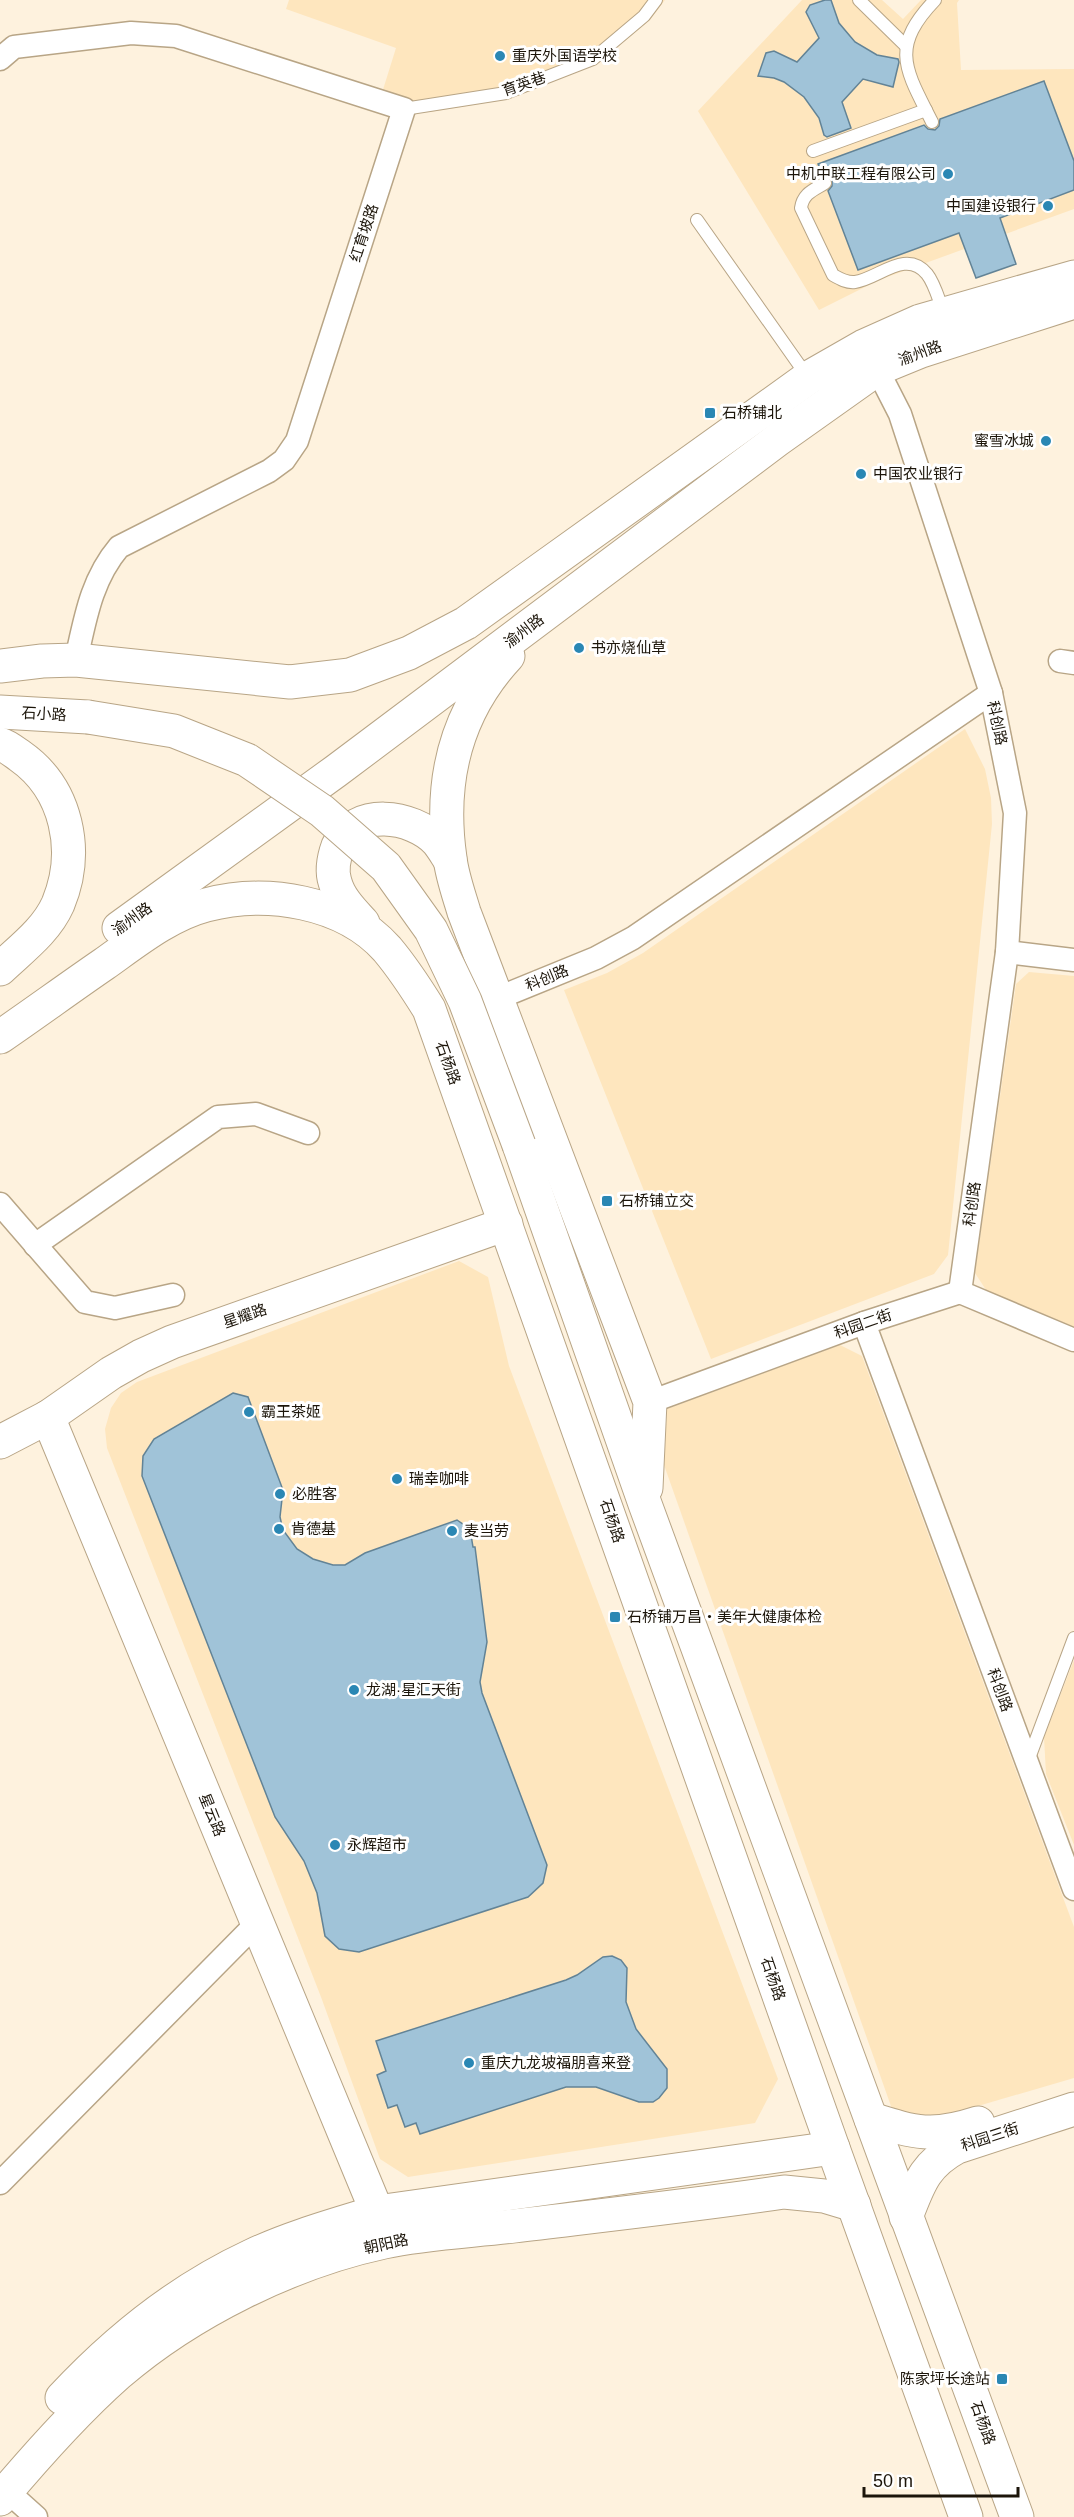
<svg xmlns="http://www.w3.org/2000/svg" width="1074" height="2517" viewBox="0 0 1074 2517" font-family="Arial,'Noto Sans SC',sans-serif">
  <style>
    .built { fill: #fee6be }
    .building { fill: #a0c3d8; stroke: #628396; stroke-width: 1.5 }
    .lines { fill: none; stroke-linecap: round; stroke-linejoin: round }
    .lane-casing { stroke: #b8a586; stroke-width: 14 }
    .street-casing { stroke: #b8a586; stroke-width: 25 }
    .secondary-casing { stroke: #b8a586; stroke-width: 35 }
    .primary-casing { stroke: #b8a586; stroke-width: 35 }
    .lane { stroke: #fff; stroke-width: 12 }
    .street { stroke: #fff; stroke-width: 22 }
    .secondary { stroke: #fff; stroke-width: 33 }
    .primary { stroke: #fff; stroke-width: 33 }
    .primary-bridge-casing { stroke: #b8a586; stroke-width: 35; stroke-linecap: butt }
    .primary-bridge { stroke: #fff; stroke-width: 33 }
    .poi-dot { fill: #2a87b4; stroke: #fff; stroke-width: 2 }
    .labels { text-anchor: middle; stroke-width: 6; stroke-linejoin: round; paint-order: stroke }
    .poi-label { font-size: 15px; fill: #1c150a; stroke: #fff; text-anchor: start }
    .street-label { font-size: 15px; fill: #1c150a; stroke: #fff }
  </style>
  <rect width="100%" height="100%" fill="#fef2de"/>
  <g class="built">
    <polygon points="289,0 665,0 650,20 598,63 510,99 430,112 381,96 396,48 286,9"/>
    <polygon points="802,0 882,0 903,19 921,0 959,0 957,3 961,70 1074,69 1074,209 879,280 819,310 698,111"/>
    <polygon points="965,729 985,769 991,798 992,824 948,1255 934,1274 711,1359 564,990 607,973 643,953"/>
    <polygon points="1029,972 1074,976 1074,1327 986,1290 975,1273 1016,984"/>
    <polygon points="459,1261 488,1277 509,1366 778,2079 755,2123 408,2177 380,2159 321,1997 107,1448 105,1429 111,1408 121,1393 137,1382"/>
    <polygon points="840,1345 862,1356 1074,1927 1074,2078 920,2123 892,2109 664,1465 667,1409"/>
    <polygon points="1074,1660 1074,1845 1046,1774 1044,1737"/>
  </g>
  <g class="building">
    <polygon points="825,0 831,0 839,23 855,42 877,55 898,59 899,62 893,87 863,79 842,102 851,128 827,137 824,135 819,118 804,97 784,82 774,78 758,76 766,53 774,51 797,62 819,38 806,12 810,5"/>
    <polygon points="1044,81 1074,161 1074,190 1000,218 1016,264 976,278 959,233 858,270 828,191 832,186 832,179 828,176 822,175 818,164 924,125 928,129 935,130 939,126 940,119"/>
    <polygon points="233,1393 248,1397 283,1490 280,1517 283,1530 297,1549 313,1559 333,1565 345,1565 365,1553 457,1520 470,1529 473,1547 475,1547 487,1642 480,1682 482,1693 547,1865 543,1883 528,1897 359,1952 339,1949 325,1936 317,1893 304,1861 275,1817 142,1476 143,1456 154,1439"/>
    <polygon points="612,1956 621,1960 627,1968 626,2002 636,2029 667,2069 667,2088 659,2098 653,2102 639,2102 596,2087 566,2087 420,2134 416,2123 405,2127 397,2105 388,2108 377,2075 386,2071 376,2041 566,1980 577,1975 603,1957"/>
  </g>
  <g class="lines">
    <g class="lane-casing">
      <g id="lane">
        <polyline points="859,0 906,46"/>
        <polyline points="404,109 506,93 593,59 644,16 656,0"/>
        <path d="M 932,122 C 906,70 889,48 935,0"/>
        <polyline points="813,151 926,110"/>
        <path d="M 825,183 C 814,190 803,193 801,208 L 833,275 C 840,279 847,283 855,282 C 878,279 906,248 927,274 C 935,284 939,301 944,313"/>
        <polyline points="697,220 807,376"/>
        <polyline points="1028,1761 1074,1638"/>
      </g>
    </g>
    <g class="street-casing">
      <g id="street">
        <path d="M 0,59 L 14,47 L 131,33 L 176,36 L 404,109 L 297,441 L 284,460 L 269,471 L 119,547 C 91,580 85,620 76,660"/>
        <polyline points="877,369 900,414 991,693"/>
        <polyline points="1060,661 1074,663"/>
        <polyline points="1007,952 1074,960"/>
        <polyline points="498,998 596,958 633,938 991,693 1015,813 1007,952 960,1292"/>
        <polyline points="0,1204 85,1302 115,1308 173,1295"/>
        <polyline points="35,1245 218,1117 256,1114 308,1133"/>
        <polyline points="864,1323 1074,1889"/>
        <polyline points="650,1402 864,1323 960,1292 1074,1340"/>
        <polyline points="0,2183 257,1923"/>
        <polyline points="7,2491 36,2517"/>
      </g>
    </g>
    <g class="secondary-casing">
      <g id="secondary">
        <polyline points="48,1417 377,2212"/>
        <polyline points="0,1442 48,1417 111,1373 141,1356 172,1342 506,1224"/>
        <path d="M 871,2119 C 916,2133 932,2138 978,2123"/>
        <path d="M 906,2217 C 919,2184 924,2165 957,2147 L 1074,2109"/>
        <path d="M 62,2398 C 117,2339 178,2290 251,2256 C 291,2237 335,2225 377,2212 L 833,2148"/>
        <path d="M 0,2499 C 37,2455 75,2412 118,2374 C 190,2312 291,2262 384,2242 C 424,2233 473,2231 514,2226 C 605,2215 695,2205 784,2192 L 824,2196 L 854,2205"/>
      </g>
    </g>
    <g class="primary-casing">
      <g id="primary">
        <path d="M 508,656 C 455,713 439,782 450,858 C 452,876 459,895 464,912 L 650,1402 L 646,1488"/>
        <polyline points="0,666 42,661 76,660 290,682 350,675 409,653 466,623 808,378 864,346 920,321 1074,277"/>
        <polyline points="0,712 88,717"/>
        <path d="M 0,744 C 7,746 13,751 20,756 C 67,789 80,851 58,904 C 46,931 21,949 0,969"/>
        <path d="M 363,923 C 352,911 339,898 335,882 C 331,870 334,857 338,846 C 355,807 412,815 437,841 C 442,847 446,854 450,860"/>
        <polyline points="119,928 336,771 777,440 877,369 921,351 1074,302"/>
        <path d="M 0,1037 C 35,1013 69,988 104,964 C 135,942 168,915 206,905 C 266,889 344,901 387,949 C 403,968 416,988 429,1009 L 833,2148 L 966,2517"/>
        <polyline points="519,1145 645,1504 1017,2517"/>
      </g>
    </g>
    <use href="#lane" class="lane"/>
    <use href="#street" class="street"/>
    <use href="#secondary" class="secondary"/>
    <use href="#primary" class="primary"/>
    <g class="primary-bridge-casing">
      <polyline id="primary-bridge" points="88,717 174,731 247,760 322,811 386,867 431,930 465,1001 519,1145"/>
    </g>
    <use href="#primary-bridge" class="primary-bridge"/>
  </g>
  <g class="poi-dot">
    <circle cx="500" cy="56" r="6"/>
    <circle cx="948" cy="174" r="6"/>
    <circle cx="1048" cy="206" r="6"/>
    <rect x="704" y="407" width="12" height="12" rx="3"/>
    <circle cx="1046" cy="441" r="6"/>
    <circle cx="861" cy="474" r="6"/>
    <circle cx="579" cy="648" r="6"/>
    <rect x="601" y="1195" width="12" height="12" rx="3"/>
    <circle cx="249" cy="1412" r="6"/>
    <circle cx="397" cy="1479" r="6"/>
    <circle cx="280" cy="1494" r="6"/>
    <circle cx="279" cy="1529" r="6"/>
    <circle cx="452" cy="1531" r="6"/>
    <rect x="609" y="1611" width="12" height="12" rx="3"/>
    <circle cx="354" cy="1690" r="6"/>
    <circle cx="335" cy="1845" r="6"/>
    <circle cx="469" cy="2063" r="6"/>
    <rect x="996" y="2373" width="12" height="12" rx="3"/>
  </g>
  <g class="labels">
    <g class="poi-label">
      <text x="512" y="61">重庆外国语学校</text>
      <text x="936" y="179" text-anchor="end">中机中联工程有限公司</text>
      <text x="1036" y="211" text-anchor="end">中国建设银行</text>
      <text x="722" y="418">石桥铺北</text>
      <text x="1034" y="446" text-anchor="end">蜜雪冰城</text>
      <text x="873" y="479">中国农业银行</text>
      <text x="591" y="653">书亦烧仙草</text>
      <text x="619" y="1206">石桥铺立交</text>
      <text x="261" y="1417">霸王茶姬</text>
      <text x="409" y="1484">瑞幸咖啡</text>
      <text x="292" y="1499">必胜客</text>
      <text x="291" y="1534">肯德基</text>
      <text x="464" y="1536">麦当劳</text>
      <text x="627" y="1622">石桥铺万昌‧美年大健康体检</text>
      <text x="366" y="1695">龙湖·星汇天街</text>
      <text x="347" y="1850">永辉超市</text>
      <text x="481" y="2068">重庆九龙坡福朋喜来登</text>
      <text x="990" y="2384" text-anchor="end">陈家坪长途站</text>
    </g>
    <g class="street-label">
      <text transform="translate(524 84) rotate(-19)" y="5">育英巷</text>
      <text transform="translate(364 233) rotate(-72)" y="5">红育坡路</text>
      <text transform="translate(920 353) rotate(-20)" y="5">渝州路</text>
      <text transform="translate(524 631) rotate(-37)" y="5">渝州路</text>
      <text transform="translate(44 714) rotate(3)" y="5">石小路</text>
      <text transform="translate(997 723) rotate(78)" y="5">科创路</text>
      <text transform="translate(132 919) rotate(-36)" y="5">渝州路</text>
      <text transform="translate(547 978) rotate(-22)" y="5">科创路</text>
      <text transform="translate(448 1063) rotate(70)" y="5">石杨路</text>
      <text transform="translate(972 1204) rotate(-82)" y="5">科创路</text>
      <text transform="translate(245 1316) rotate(-19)" y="5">星耀路</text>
      <text transform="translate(863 1324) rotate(-19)" y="5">科园二街</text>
      <text transform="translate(612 1521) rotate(71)" y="5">石杨路</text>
      <text transform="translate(1000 1690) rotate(70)" y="5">科创路</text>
      <text transform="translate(212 1815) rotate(68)" y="5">星云路</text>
      <text transform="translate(773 1979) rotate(71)" y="5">石杨路</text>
      <text transform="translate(990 2137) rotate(-18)" y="5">科园三街</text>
      <text transform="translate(386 2244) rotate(-12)" y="5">朝阳路</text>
      <text transform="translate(983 2423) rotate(70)" y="5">石杨路</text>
    </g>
  </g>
  <path d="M864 2487v9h154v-9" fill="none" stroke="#1c150a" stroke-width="3"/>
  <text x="873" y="2487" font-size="18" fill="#1c150a" stroke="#ffffff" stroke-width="4.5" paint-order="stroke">50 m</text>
</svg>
